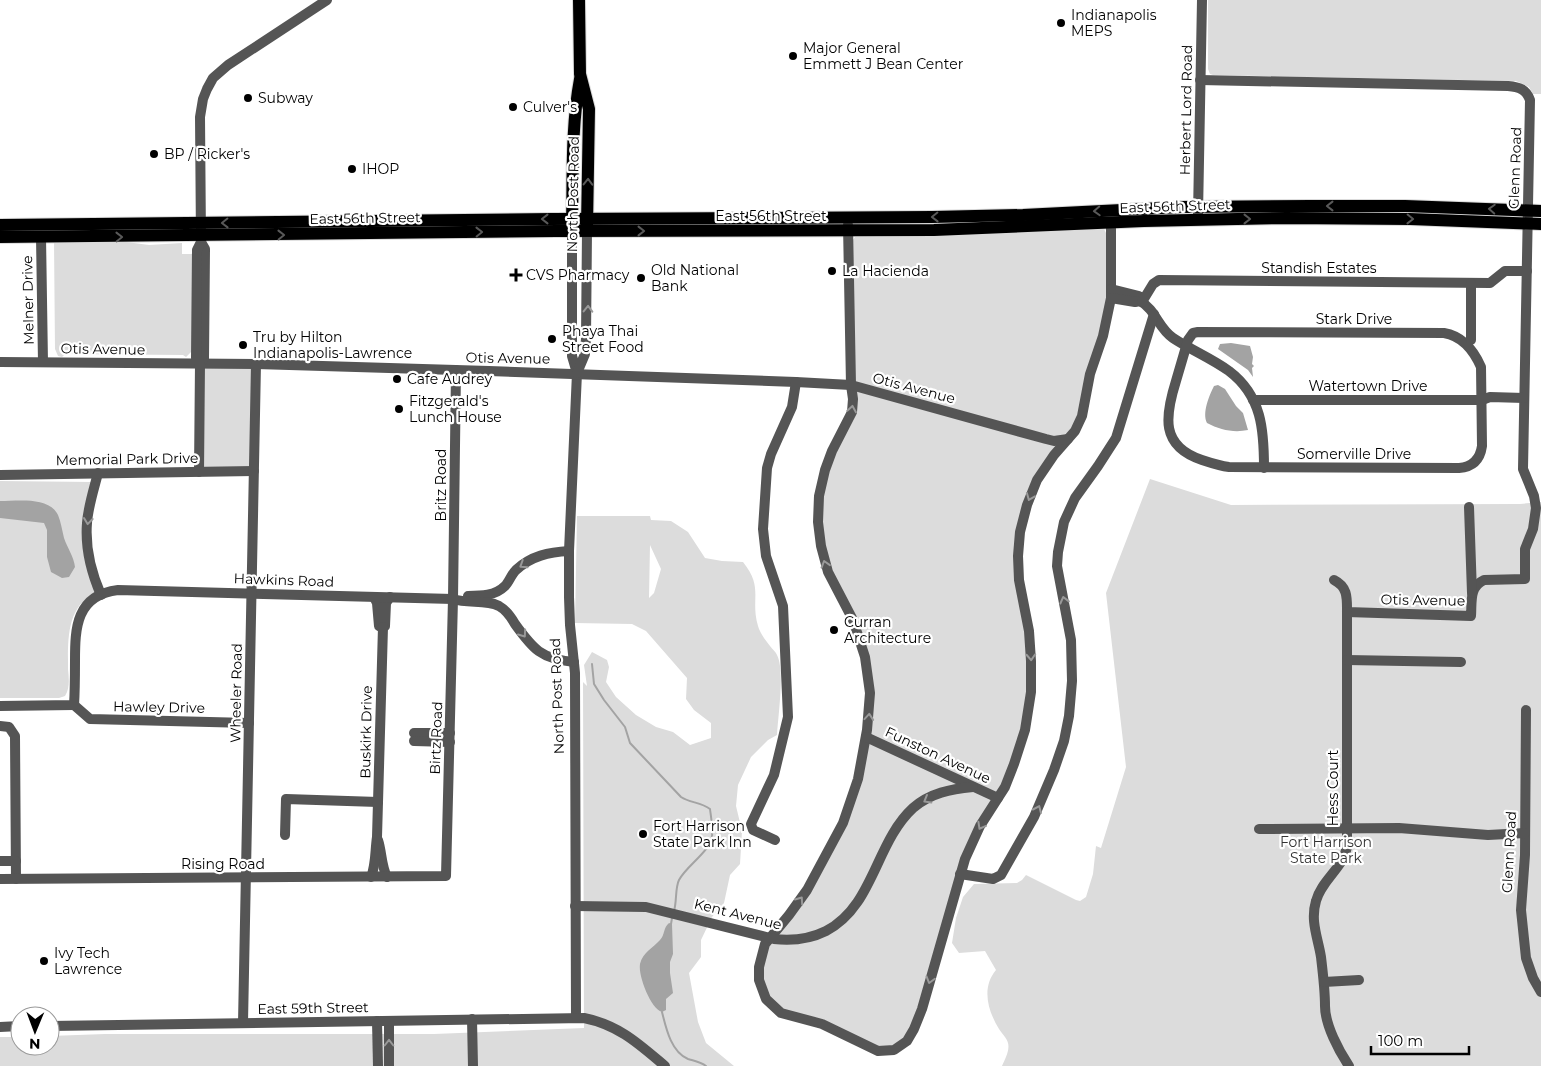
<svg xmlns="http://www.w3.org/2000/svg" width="1541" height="1066" viewBox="0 0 1541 1066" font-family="Montserrat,sans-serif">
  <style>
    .green { fill: #dcdcdc; fill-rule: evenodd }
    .water { fill: #a3a3a3 }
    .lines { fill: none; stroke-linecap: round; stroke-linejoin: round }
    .stream { stroke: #a3a3a3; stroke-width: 2 }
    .major-casing { stroke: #dbdbdb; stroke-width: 14 }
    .minor { stroke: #555; stroke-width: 10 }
    .major { stroke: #000; stroke-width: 12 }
    .oneway { stroke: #595959 }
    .oneway2 { stroke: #999 }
    .poi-dot { fill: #000; stroke: #fff; stroke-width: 2 }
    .labels { text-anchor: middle; stroke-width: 4.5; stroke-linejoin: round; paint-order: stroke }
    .poi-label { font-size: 14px; fill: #000; stroke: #fff; text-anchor: start }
    .street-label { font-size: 14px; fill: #000; stroke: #fff }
    .park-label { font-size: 14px; fill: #333; stroke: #fff }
  </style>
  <rect width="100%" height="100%" fill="#fff"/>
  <g class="green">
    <polygon points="1208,0 1541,0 1541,94 1533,94 1529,87 1516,81 1213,75 1210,74 1208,69"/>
    <polygon points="1104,229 1106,233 1108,282 1105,313 1078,419 1067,436 1059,438 854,382 852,241 856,236"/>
    <polygon points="111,240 149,245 182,243 182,254 194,254 193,350 186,357 183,355 65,354 62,357 58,356 55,349 54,241"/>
    <polygon points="200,363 256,364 254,471 199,472"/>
    <polygon points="851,385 1060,441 1045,467 1019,544 1031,655 1019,750 980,826 911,1036 888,1051 789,1016 762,993 763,948 789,915 841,828 867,730 865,657 828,572 819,496 849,420"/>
    <path d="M 1150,479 L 1231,505 L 1520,504 L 1541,502 L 1541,1066 L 1002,1066 C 1005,1059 1010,1050 1008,1043 C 1007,1038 1002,1034 999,1029 C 988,1011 981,988 996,970 L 985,951 L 959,953 L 952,943 L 956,918 L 963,897 L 974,884 L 1017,883 L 1022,880 L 1026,875 L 1076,900 L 1080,901 L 1086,897 L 1093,874 L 1096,846 L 1101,848 L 1126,767 L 1106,593 Z"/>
    <path d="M 0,481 L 92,482 L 87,510 L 95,593 C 66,607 68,641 68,669 C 69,679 70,688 65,696 L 59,698 L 0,698 Z"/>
    <path d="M 577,516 L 650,516 L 651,520 L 671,521 L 688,532 L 705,558 L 722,561 L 743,562 C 764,588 750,599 758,626 C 760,633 766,641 770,646 C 772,649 776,652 777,655 C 785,670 778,716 777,735 L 768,740 L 751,757 L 738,785 L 736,806 L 742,831 L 740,864 L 730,875 L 724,903 L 712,917 L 701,940 L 701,957 L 689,973 L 698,1022 L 706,1043 L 734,1066 L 0,1066 L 0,1037 L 20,1037 L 20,1046 L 50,1046 L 50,1036 L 105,1034 L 434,1034 L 584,1028 L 583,682 L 587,686 L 584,665 L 592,652 L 607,660 L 609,667 L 606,682 L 616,697 L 636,715 L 656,727 L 673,732 L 690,745 L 711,738 L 711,723 L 694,710 L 686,699 L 687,678 L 646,631 L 632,624 L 575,623 ZM 650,545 L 661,569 L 654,593 L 649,598 Z"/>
  </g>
  <g class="water">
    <polygon points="1231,343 1250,346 1253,357 1252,364 1254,366 1252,368 1253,377 1248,370 1218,349 1220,344"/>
    <path d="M 1218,385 L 1225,389 L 1236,406 L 1243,413 L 1248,430 C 1234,433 1220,430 1207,423 C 1202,413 1209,396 1214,386 Z"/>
    <path d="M 0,501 C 17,501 49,496 58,515 C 61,522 62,530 64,538 C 67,547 74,557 75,567 L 69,577 L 62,578 L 51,572 L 47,557 L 47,530 L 44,523 L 0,518 Z"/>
    <path d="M 669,923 L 672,924 L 673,954 L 670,962 L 670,973 L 673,993 L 666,999 L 666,1010 L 662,1012 C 651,1009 638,976 640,964 C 643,952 653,948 660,940 C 665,935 663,928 669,923 Z"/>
  </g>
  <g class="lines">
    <g class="stream">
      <path d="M 592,664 L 594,684 L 604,700 L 625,727 L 630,743 L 681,797 C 690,803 701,802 710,809 C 711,817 713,828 712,836 C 710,852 687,865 679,880 C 675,888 677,901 674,911"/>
      <polyline points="671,924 672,918"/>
      <path d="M 662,1012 C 666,1028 671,1052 688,1059 C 695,1061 701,1062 706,1066"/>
    </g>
    <g class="major-casing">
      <g id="major">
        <polyline points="579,0 580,74 589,109 587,226"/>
        <polyline points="0,225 553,219 932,217 1023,215 1181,207 1311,206 1405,206 1541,211"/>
        <path d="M 572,226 C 573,177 571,127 580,79"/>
        <polyline points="0,237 556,231 934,230 1144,221 1286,218 1410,219 1541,224"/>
      </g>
    </g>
    <g class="minor">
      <path d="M 1200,80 L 1508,86 C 1519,87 1526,89 1530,100 L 1523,469 L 1534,496 L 1536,508 L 1533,529 L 1525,549 L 1525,579 L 1484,580 C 1469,587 1472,602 1471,616 L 1347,612 C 1347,598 1348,587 1334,580"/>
      <polyline points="1198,214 1202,0"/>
      <polyline points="848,225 851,385 853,399 852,412 832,451 825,470 819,496 818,522 821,546 828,572 853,620 865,657 870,693 867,730 858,779 843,823 807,890 789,915 765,944 759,967 759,980 766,999 781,1013 822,1024 878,1051 894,1050 907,1041 914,1029 922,1009 965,859 980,826 1005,787 1014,764 1025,730 1031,692 1031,661 1029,631 1019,580 1018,556 1020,532 1027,505 1037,480 1054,455 1075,431 1082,416 1090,374 1103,336 1111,298 1111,223"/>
      <polyline points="572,231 572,356 577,373 569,551 569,597 570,625 575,673 576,1018"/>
      <polyline points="41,237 43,362"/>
      <path d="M 1111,289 L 1139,296 L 1140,301 C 1156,310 1158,328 1173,338 C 1191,350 1211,358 1229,371 C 1262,396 1264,430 1264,468"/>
      <polyline points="1111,298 1135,302 1140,301"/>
      <polyline points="1142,302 1153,284 1159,280 1490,283 1505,271 1527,271"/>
      <path d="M 1198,332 L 1444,333 C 1462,336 1474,351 1481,367 L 1482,446 C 1480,460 1472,467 1459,468 L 1229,467 C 1220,466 1211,463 1202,460 C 1160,446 1165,416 1176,381 C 1180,367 1184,354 1188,340 L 1193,333 Z"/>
      <polyline points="1471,340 1471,283"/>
      <polyline points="0,362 256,364 489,371 796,382 851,385 1046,439 1054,441 1068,439"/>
      <polyline points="200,363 204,359 205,249 201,242 200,117 203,99 207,89 213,78 228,65 327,0"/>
      <polyline points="577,373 585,354 586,338 587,231"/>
      <polyline points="1253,400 1482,400 1490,397 1524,398"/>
      <polyline points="199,472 200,363 196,358 197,250 201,242"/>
      <path d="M 98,473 C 94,489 88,507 87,523 C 85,548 91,572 101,595"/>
      <polyline points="0,475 254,471"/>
      <polyline points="1469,507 1472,593"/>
      <path d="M 468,596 C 481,596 495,596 505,586 C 509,582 511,575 516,570 C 531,556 549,552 569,551"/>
      <polyline points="374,597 377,603 379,626 381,627 385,626 386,603 390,597"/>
      <path d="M 1347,612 L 1347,846 C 1344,868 1322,879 1316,901 C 1310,921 1318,938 1321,957 C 1323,974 1325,990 1325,1006 C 1325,1025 1339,1051 1349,1066"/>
      <polyline points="1347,660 1461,662"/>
      <polyline points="74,705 90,719 249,723"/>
      <path d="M 0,706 L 74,705 C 75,690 75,676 75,661 C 75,628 76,595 118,590 L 453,599 C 468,604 486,599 499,606 C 506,610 511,617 515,624 C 533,649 541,659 574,662"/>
      <polyline points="1526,710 1525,855 1521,910 1526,958 1533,978 1541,992"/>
      <polyline points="0,726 9,727 15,736 16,879"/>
      <polyline points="414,733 450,733"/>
      <polyline points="866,737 998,798"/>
      <polyline points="414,741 450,742"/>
      <polyline points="1259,829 1399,828 1488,835 1525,833"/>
      <polyline points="285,835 286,799 378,802"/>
      <path d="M 378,840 C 382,852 381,865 387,877"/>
      <polyline points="775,840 753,830 751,824 774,775 788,717 783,606 766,556 763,529 767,468 771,454 792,407 796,382"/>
      <polyline points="0,861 16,861"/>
      <polyline points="960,874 993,879 1001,875 1034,817 1054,770 1064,741 1069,716 1072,681 1071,640 1057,566 1058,552 1064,522 1075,498 1098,466 1116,438 1154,314"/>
      <path d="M 371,877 C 376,865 375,850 377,837 L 383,627"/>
      <polyline points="0,879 446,876 453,599 456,370"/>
      <path d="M 575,906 L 646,907 L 774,939 C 792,941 810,939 826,931 C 874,906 875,843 913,808 C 930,793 951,789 973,787"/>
      <polyline points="1324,982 1359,980"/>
      <polyline points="472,1019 473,1066"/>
      <polyline points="377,1021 378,1066"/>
      <polyline points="389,1021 389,1066"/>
      <polyline points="243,1023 256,364"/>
      <path d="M 50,1026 L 584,1018 C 619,1025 639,1044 665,1066"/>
      <polyline points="0,1027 20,1026"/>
    </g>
    <use href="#major" class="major"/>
  </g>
  <defs><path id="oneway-chevron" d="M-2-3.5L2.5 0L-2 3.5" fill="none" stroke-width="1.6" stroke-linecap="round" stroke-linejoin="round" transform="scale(1.25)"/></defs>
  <g class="oneway">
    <use href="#oneway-chevron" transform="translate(588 182) rotate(-89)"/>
    <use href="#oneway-chevron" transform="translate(1330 206) rotate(-180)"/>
    <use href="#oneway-chevron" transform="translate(1492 209) rotate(-177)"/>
    <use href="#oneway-chevron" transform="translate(1097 211) rotate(177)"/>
    <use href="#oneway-chevron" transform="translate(935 217) rotate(179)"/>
    <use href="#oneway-chevron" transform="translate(545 219) rotate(180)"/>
    <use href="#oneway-chevron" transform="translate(1247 219)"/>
    <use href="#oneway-chevron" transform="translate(1410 219) rotate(1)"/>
    <use href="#oneway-chevron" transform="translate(225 223) rotate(179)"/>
    <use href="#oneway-chevron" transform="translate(641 231)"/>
    <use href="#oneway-chevron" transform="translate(479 232) rotate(-1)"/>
    <use href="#oneway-chevron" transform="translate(281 235) rotate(-1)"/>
    <use href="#oneway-chevron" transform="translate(119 237) rotate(-1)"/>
  </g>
  <g class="oneway2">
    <use href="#oneway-chevron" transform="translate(588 309) rotate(-89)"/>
    <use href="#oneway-chevron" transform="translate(852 409) rotate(-81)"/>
    <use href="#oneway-chevron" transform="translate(1030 497) rotate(112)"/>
    <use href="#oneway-chevron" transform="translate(88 521) rotate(97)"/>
    <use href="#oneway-chevron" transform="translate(825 564) rotate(-107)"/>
    <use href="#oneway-chevron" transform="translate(523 565) rotate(147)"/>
    <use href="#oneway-chevron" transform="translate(1064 600) rotate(-104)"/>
    <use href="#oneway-chevron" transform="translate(523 634) rotate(55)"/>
    <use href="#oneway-chevron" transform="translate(1031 657) rotate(87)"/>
    <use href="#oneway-chevron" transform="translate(869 717) rotate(-85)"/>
    <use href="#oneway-chevron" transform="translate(927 800) rotate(150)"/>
    <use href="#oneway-chevron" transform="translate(1038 809) rotate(-66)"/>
    <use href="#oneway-chevron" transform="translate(981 826) rotate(119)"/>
    <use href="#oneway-chevron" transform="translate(800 900) rotate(-55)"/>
    <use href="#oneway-chevron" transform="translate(930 980) rotate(106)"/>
    <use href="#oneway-chevron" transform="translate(389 1043) rotate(-90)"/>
  </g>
  <g class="poi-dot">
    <circle cx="1061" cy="23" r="5"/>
    <circle cx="793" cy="56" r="5"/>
    <circle cx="248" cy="98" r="5"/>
    <circle cx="513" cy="107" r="5"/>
    <circle cx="154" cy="154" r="5"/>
    <circle cx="352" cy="169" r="5"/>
    <circle cx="832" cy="271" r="5"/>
    <path d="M513.5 267.5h5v5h5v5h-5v5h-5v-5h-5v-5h5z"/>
    <circle cx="641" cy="278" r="5"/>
    <circle cx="552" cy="339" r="5"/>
    <circle cx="243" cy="345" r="5"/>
    <circle cx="397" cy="379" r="5"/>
    <circle cx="399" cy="409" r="5"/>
    <circle cx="834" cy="630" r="5"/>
    <circle cx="643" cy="834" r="5"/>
    <circle cx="44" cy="961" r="5"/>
  </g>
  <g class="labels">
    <g class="poi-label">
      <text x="1071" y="20">Indianapolis<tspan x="1071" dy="16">MEPS</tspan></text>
      <text x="803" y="53">Major General<tspan x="803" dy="16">Emmett J Bean Center</tspan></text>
      <text x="258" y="103">Subway</text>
      <text x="523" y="112">Culver's</text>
      <text x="164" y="159">BP / Ricker's</text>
      <text x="362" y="174">IHOP</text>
      <text x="651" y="275">Old National<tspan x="651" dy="16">Bank</tspan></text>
      <text x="842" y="276">La Hacienda</text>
      <text x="526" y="280">CVS Pharmacy</text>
      <text x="562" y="336">Phaya Thai<tspan x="562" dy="16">Street Food</tspan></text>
      <text x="253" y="342">Tru by Hilton<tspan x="253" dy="16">Indianapolis-Lawrence</tspan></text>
      <text x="407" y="384">Cafe Audrey</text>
      <text x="409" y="406">Fitzgerald's<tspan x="409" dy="16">Lunch House</tspan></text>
      <text x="844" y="627">Curran<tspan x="844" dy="16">Architecture</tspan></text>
      <text x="653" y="831">Fort Harrison<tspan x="653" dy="16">State Park Inn</tspan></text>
      <text x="54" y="958">Ivy Tech<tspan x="54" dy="16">Lawrence</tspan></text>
    </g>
    <g class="street-label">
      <text transform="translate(1186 110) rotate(-89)" y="5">Herbert Lord Road</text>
      <text transform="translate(1515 168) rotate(-88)" y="5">Glenn Road</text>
      <text transform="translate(573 194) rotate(-89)" y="5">North Post Road</text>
      <text transform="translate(1175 206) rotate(-2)" y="5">East 56th Street</text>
      <text x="771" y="221">East 56th Street</text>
      <text transform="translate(365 218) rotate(-1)" y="5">East 56th Street</text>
      <text x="1319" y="273">Standish Estates</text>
      <text transform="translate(28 300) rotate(-91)" y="5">Melner Drive</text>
      <text x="1354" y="324">Stark Drive</text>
      <text transform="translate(103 349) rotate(1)" y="5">Otis Avenue</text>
      <text transform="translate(508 358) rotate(1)" y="5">Otis Avenue</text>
      <text x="1368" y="391">Watertown Drive</text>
      <text transform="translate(914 388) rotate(15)" y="5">Otis Avenue</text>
      <text x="1354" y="459">Somerville Drive</text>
      <text transform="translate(127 459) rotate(-1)" y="5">Memorial Park Drive</text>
      <text transform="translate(441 485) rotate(-90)" y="5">Britz Road</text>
      <text transform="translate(284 580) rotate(2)" y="5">Hawkins Road</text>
      <text transform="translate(1423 600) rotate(1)" y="5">Otis Avenue</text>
      <text transform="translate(236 693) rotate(-89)" y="5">Wheeler Road</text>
      <text transform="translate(557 696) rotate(-92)" y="5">North Post Road</text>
      <text transform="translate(159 707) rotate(1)" y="5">Hawley Drive</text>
      <text transform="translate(366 732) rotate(-89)" y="5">Buskirk Drive</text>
      <text transform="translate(436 738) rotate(-88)" y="5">Birtz Road</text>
      <text transform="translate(938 755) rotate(25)" y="5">Funston Avenue</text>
      <text transform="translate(1333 788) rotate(-90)" y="5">Hess Court</text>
      <text transform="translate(1509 852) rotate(-87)" y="5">Glenn Road</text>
      <text x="223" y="869">Rising Road</text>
      <text transform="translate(738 914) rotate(14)" y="5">Kent Avenue</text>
      <text transform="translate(313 1008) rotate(-1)" y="5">East 59th Street</text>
    </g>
    <g class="park-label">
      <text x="1326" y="847">Fort Harrison<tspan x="1326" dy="16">State Park</tspan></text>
    </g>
  </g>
  <g transform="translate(35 1031) rotate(181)"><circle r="24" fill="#ffffff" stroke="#999999"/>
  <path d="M0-4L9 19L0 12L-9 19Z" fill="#000000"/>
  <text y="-8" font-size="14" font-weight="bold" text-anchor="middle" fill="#000000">N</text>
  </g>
  <path d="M1371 1046v8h98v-8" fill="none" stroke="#000000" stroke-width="2.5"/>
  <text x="1378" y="1046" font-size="15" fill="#000000" stroke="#ffffff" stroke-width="4" paint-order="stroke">100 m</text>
</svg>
